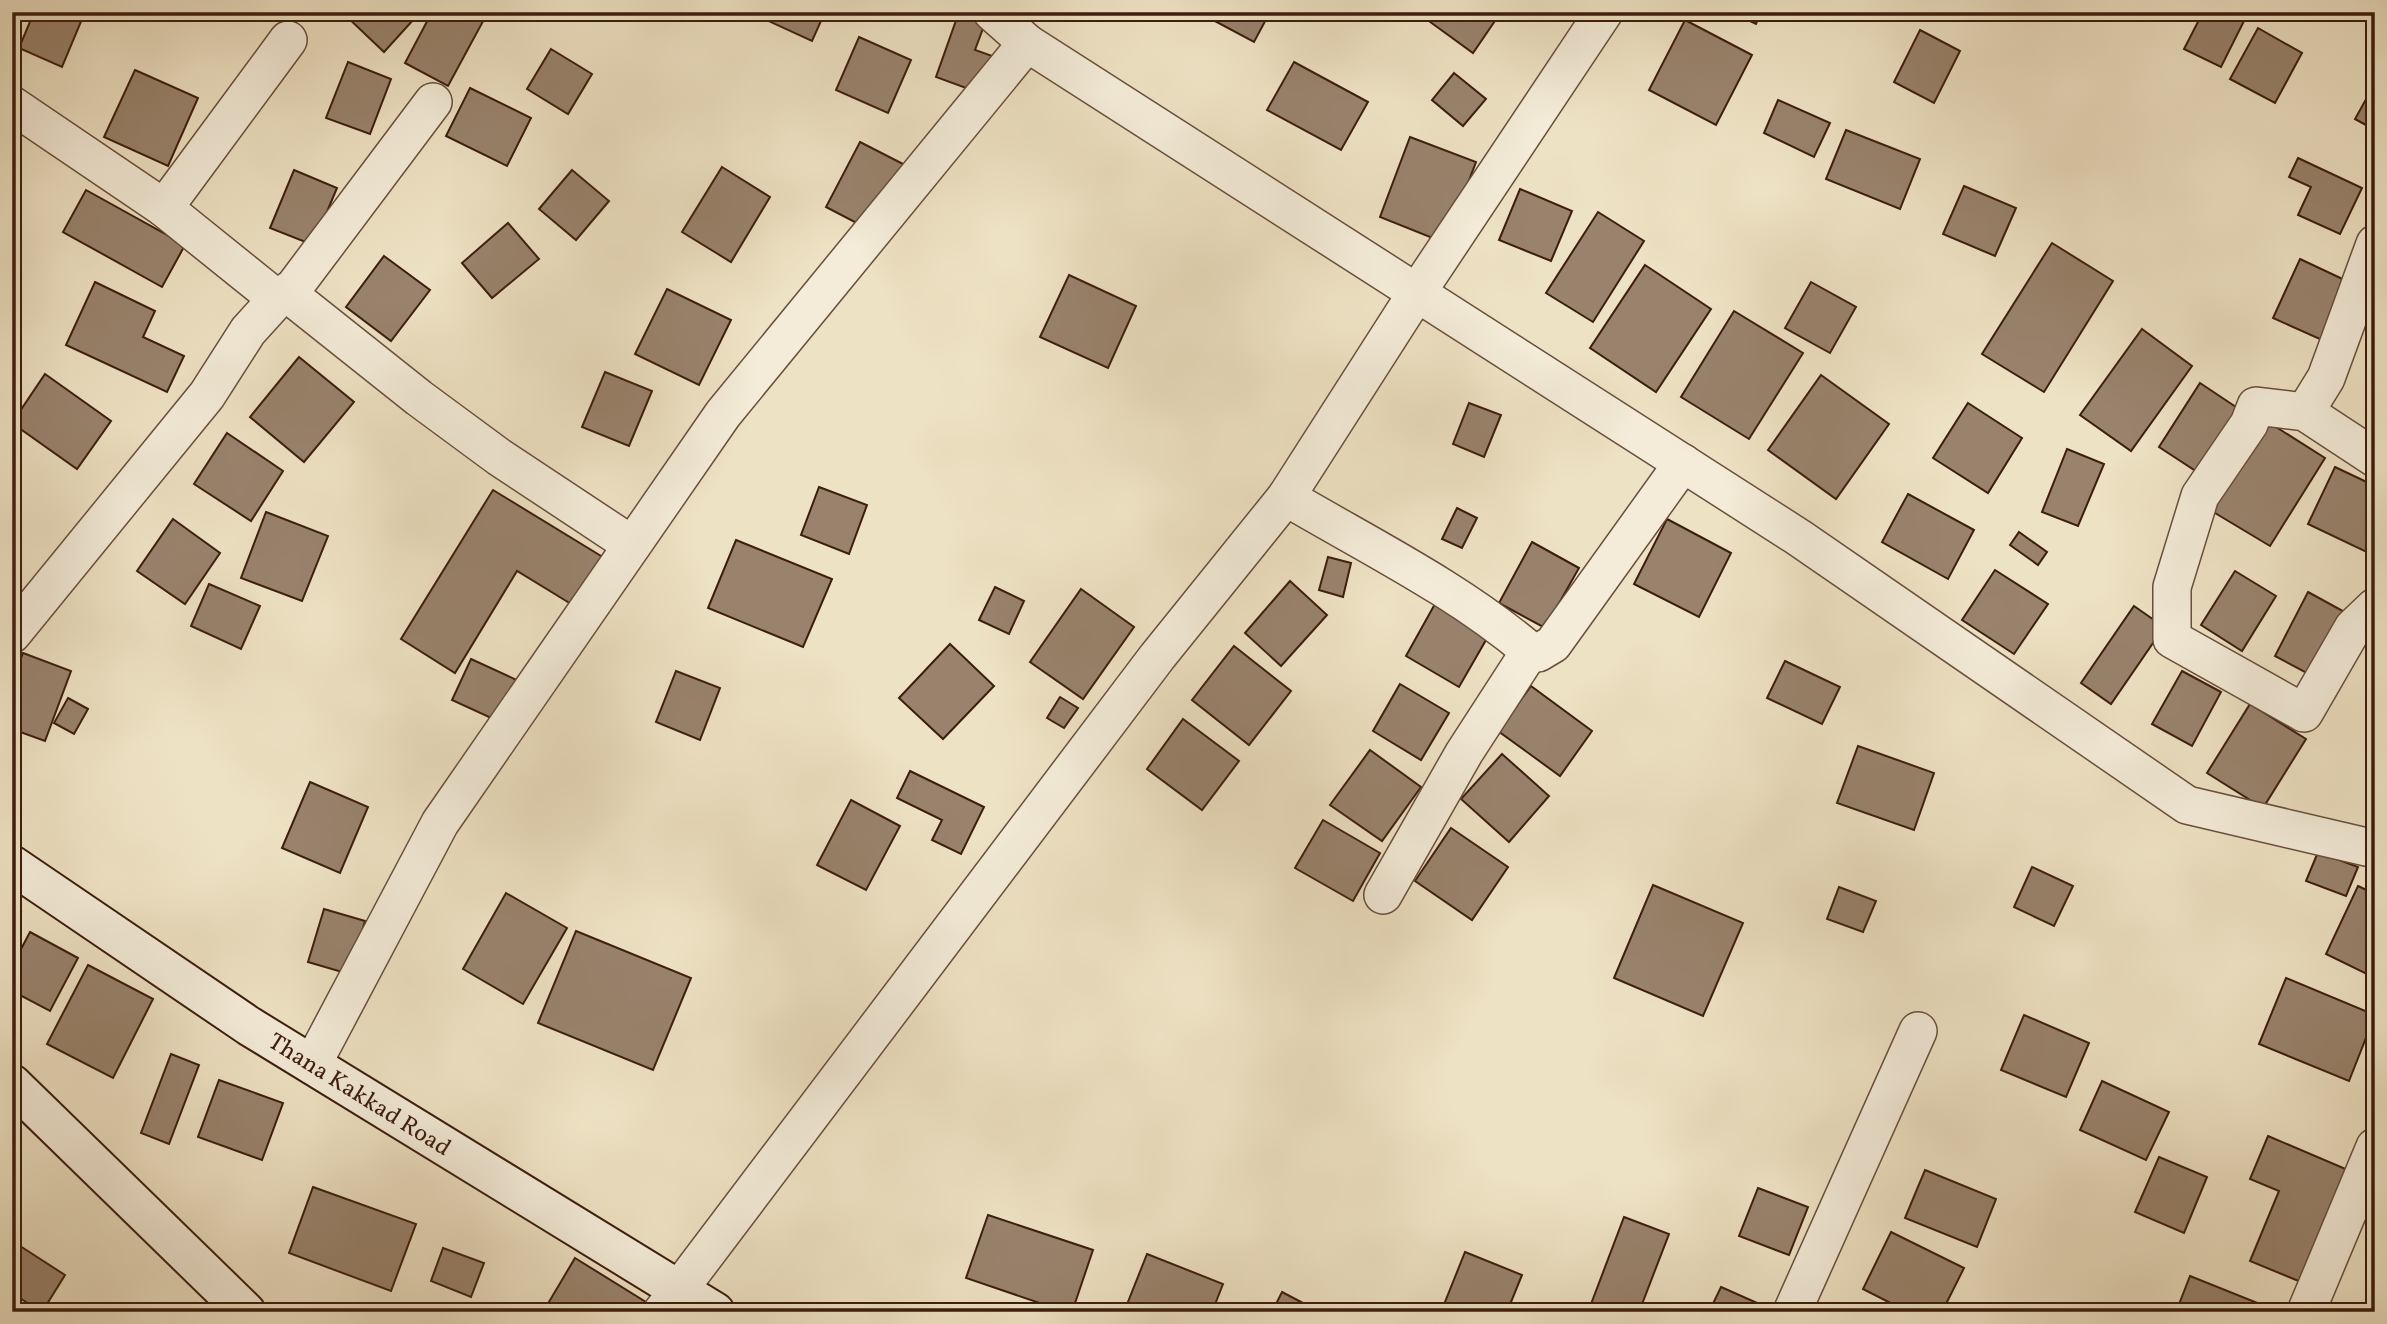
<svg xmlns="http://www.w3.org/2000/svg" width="2387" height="1324" viewBox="0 0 2387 1324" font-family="Vollkorn,serif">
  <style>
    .building { fill: #99836d; stroke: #3c1d0e; stroke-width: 2 }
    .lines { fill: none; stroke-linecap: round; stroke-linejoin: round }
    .minor-casing { stroke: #684e3c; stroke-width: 40 }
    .secondary-casing { stroke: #3c1d0e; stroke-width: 42 }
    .minor { stroke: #f4ecd9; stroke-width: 37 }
    .secondary { stroke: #f4ecd9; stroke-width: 38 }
    .labels { text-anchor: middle; stroke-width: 5; stroke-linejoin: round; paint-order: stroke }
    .street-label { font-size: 24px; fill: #3c1d0e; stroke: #f4ecd9 }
  </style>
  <rect width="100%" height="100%" fill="#eee2c4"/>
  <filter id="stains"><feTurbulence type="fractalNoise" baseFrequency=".00286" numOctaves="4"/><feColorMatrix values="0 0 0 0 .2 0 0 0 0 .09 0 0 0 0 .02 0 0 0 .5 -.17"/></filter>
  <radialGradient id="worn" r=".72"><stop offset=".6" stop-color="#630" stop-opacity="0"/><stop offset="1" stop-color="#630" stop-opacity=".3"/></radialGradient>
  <g class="building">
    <polygon points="12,12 20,12 12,34"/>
    <polygon points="34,12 85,12 62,67 19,48"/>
    <polygon points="349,12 407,12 414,19 384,52 346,16"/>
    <polygon points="432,12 488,12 448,86 405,63"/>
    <polygon points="749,12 825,12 812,41"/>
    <polygon points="959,12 981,12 988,15 975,50 998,58 985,95 936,77"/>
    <polygon points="1198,12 1270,12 1254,42"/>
    <polygon points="1424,12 1501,12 1473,53 1422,16"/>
    <polygon points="1731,12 1761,12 1756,24"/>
    <polygon points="2203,12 2232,12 2245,19 2221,67 2184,49"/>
    <polygon points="1685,20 1752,55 1716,125 1649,90"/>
    <polygon points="2258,28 2302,53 2275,103 2230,79"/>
    <polygon points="1920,30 1960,51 1934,103 1894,82"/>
    <polygon points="859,37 911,60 888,113 836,90"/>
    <polygon points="551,49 592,74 568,114 527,89"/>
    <polygon points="348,62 391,79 370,134 326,118"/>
    <polygon points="1294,62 1368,102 1341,150 1267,110"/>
    <polygon points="135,70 198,98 168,166 104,137"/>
    <polygon points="1454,73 1486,99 1463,126 1432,100"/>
    <polygon points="2375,83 2375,130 2355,119"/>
    <polygon points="470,88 531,118 507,166 446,136"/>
    <polygon points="1778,100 1830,123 1814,157 1764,133"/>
    <polygon points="1846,130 1920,159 1900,209 1826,179"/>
    <polygon points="1410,137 1476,162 1445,243 1380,217"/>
    <polygon points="860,142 905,165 870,230 826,207"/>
    <polygon points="2298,158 2362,188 2340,234 2298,215 2311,187 2289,177"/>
    <polygon points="722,167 770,197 731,262 682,232"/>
    <polygon points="294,170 337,188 313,245 270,228"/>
    <polygon points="572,170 609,201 576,240 539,209"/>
    <polygon points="1964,186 2016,208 1995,256 1943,234"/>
    <polygon points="1520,189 1572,211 1551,261 1499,240"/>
    <polygon points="86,190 185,245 162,287 63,232"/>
    <polygon points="1598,212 1644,241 1593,322 1546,293"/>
    <polygon points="508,223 539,259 492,298 462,263"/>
    <polygon points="2052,243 2113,281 2044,392 1982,354"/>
    <polygon points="384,256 430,290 391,341 346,307"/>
    <polygon points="2300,259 2349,282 2322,340 2273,318"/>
    <polygon points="1645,265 1711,309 1656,392 1590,348"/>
    <polygon points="1069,275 1136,306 1108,368 1040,337"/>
    <polygon points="95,282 155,311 143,337 184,356 167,392 66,345"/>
    <polygon points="1811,282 1856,307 1830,353 1785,328"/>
    <polygon points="667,289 731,320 699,385 635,354"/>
    <polygon points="1734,311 1803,353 1749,439 1681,397"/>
    <polygon points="2142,329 2192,366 2131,451 2080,415"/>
    <polygon points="299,357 354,402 304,462 250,417"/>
    <polygon points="605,372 652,391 629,446 582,427"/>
    <polygon points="45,374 111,421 77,469 12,423"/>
    <polygon points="1821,375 1889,424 1836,499 1768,450"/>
    <polygon points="2200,383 2245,413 2205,477 2159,447"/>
    <polygon points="1469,403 1501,415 1484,457 1453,444"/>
    <polygon points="1968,403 2022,438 1988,493 1933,458"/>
    <polygon points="2265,420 2325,458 2270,546 2210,510"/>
    <polygon points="227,433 283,471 251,521 194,484"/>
    <polygon points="2067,449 2104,464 2078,526 2042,512"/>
    <polygon points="2335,467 2375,486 2375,556 2308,524"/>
    <polygon points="819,487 867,505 849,554 801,535"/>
    <polygon points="493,490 606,559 576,607 517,571 455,673 401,639"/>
    <polygon points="1908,494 1974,530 1948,579 1882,542"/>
    <polygon points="1457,508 1477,518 1462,548 1442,539"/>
    <polygon points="266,512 328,536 302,601 241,578"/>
    <polygon points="173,519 220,553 185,604 137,571"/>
    <polygon points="1667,519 1731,553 1699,617 1634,584"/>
    <polygon points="2019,532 2047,552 2038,565 2010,545"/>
    <polygon points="736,540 832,579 803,647 708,608"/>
    <polygon points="1532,542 1579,568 1545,628 1499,603"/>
    <polygon points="1328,557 1351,563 1343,597 1319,590"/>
    <polygon points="1995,570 2048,604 2014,654 1962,620"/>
    <polygon points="2235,571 2276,596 2242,651 2201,625"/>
    <polygon points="1290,581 1327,615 1281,666 1245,633"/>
    <polygon points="209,584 260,606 241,649 191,626"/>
    <polygon points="995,587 1024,601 1009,634 979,620"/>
    <polygon points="1081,589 1134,627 1083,699 1030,662"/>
    <polygon points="2308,592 2350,615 2316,678 2275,656"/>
    <polygon points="1436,602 1490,633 1459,687 1406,656"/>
    <polygon points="2134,606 2164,627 2111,704 2081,683"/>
    <polygon points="950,644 994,686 943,739 899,698"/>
    <polygon points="1234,646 1291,691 1249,745 1192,700"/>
    <polygon points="23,653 71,671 45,741 12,729 12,681"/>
    <polygon points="471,659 521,682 502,723 452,700"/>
    <polygon points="1785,661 1840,687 1822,724 1767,698"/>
    <polygon points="676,671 720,688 700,740 656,722"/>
    <polygon points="2182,671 2221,692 2192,746 2152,724"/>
    <polygon points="1400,684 1449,713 1421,760 1373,731"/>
    <polygon points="1531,686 1592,731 1560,776 1498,731"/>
    <polygon points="1060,697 1078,708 1064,728 1047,718"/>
    <polygon points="68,698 88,709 74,734 54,723"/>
    <polygon points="2250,704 2306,739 2263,808 2207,773"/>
    <polygon points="1183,719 1239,761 1202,810 1147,769"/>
    <polygon points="1858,746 1934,773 1914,830 1837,803"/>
    <polygon points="1370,750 1421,787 1382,841 1330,805"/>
    <polygon points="1502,754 1549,796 1509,842 1461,799"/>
    <polygon points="910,771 984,807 961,854 932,840 942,820 897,798"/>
    <polygon points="310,782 368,807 340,873 282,848"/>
    <polygon points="851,800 900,826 866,890 817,865"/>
    <polygon points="1323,820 1380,853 1353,901 1295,868"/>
    <polygon points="1451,828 1508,867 1472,920 1415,881"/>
    <polygon points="2318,852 2358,867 2346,896 2306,881"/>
    <polygon points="2032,867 2073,886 2054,926 2014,907"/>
    <polygon points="1653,885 1743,923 1703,1016 1614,978"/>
    <polygon points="2358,886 2375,894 2375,978 2326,954"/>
    <polygon points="1839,887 1876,901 1863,932 1827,919"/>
    <polygon points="506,893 567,928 523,1004 463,969"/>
    <polygon points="12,909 21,912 12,933"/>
    <polygon points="324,909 365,921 349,974 308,962"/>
    <polygon points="576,931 691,978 653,1070 538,1023"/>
    <polygon points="30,932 78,958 50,1011 12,991 12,966"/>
    <polygon points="88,965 153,999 113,1078 47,1044"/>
    <polygon points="2286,978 2375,1015 2349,1081 2259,1044"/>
    <polygon points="2024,1015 2089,1043 2066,1097 2001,1070"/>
    <polygon points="171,1054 199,1065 169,1144 141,1133"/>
    <polygon points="219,1080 283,1103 262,1160 198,1137"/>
    <polygon points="2102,1081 2169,1112 2146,1160 2080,1130"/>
    <polygon points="2268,1136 2348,1170 2301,1282 2250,1261 2279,1191 2250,1179"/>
    <polygon points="2159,1157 2207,1177 2184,1233 2135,1212"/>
    <polygon points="1925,1170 1996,1199 1977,1247 1905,1218"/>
    <polygon points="313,1187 416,1224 391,1291 289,1253"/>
    <polygon points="1758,1188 1808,1207 1789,1255 1739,1236"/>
    <polygon points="988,1215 1093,1250 1072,1312 1066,1312 966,1278"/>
    <polygon points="1624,1217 1669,1234 1639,1312 1588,1312"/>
    <polygon points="1891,1232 1964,1268 1942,1312 1908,1312 1863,1289"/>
    <polygon points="17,1244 65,1275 42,1312 12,1293 12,1251"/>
    <polygon points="443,1248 484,1263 471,1297 431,1281"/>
    <polygon points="1465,1252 1522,1275 1507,1312 1441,1312"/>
    <polygon points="1147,1254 1223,1284 1212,1312 1124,1312"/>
    <polygon points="575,1258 654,1307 651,1312 543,1312"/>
    <polygon points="2190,1276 2270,1308 2268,1312 2176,1312"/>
    <polygon points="1721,1287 1773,1310 1772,1312 1709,1312"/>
    <polygon points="1282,1292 1320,1312 1272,1312"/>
  </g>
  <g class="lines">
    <g class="minor-casing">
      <g id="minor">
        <polyline points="992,12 1027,43 1798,537 2187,805 2375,849"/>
        <polyline points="12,105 164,208 277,299"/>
        <polyline points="164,208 288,40"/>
        <polyline points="287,293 419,398 499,457 632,545"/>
        <polyline points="2305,412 2326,378 2375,244"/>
        <polyline points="2375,458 2305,412 2256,406 2249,424 2200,496 2172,587 2172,639 2304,713 2353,628 2375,607"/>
        <path d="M 1286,497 C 1369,546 1457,589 1530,651 L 1464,753 L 1383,895"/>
        <polyline points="12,634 207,395 248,331 277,299 294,287 433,102"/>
        <polyline points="1530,651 1538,653 1553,644 1683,463"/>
        <polyline points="312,1065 440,823 723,414 1027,43"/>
        <polyline points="662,1312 1157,657 1286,497 1416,294 1604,12"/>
        <polyline points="1792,1312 1918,1031"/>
        <polyline points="2306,1312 2375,1147"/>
      </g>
    </g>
    <g class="secondary-casing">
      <g id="secondary">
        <polyline points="12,865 249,1026 715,1312"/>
        <polyline points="12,1084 246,1312"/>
      </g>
    </g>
    <use href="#minor" class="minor"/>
    <use href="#secondary" class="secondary"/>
  </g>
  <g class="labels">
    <g class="street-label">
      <text transform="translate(360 1094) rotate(32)" y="8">Thana Kakkad Road</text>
    </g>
  </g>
  <rect width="2387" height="1324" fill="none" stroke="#eee2c4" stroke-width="42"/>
  <rect x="14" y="14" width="2359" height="1296" fill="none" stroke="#3c1d0e" stroke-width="3.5"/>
  <rect x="21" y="21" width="2345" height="1282" fill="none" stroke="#3c1d0e" stroke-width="2"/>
  <rect width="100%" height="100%" filter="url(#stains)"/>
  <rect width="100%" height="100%" fill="url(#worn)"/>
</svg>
